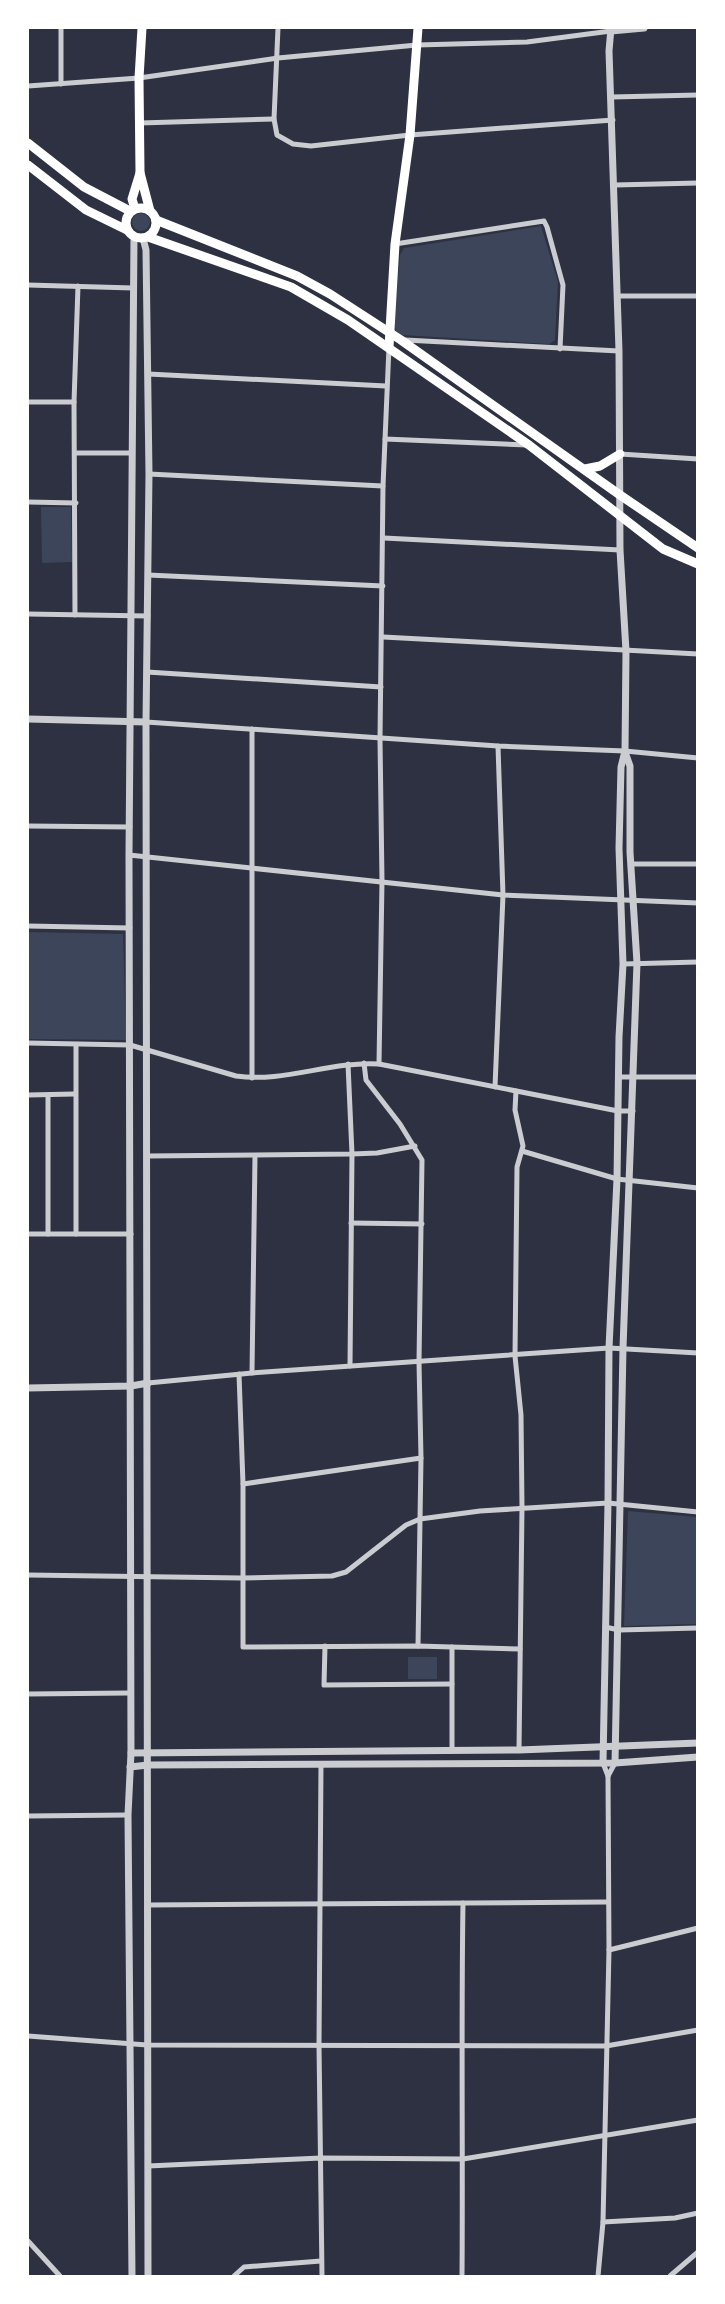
<svg xmlns="http://www.w3.org/2000/svg" width="725" height="2304" viewBox="0 0 725 2304" font-family="Karla,sans-serif">
  <style>
    .green { fill: #3c4559 }
    .lines { fill: none; stroke-linecap: round; stroke-linejoin: round }
    .minor { stroke: #caccd0; stroke-width: 5 }
    .tertiary { stroke: #caccd0; stroke-width: 7 }
    .primary { stroke: #fff; stroke-width: 9 }
    .trunk { stroke: #fff; stroke-width: 9 }
  </style>
  <rect width="100%" height="100%" fill="#2d3142"/>
  <g class="green">
    <circle cx="141" cy="222" r="9"/>
    <polygon points="541,226 558,282 555,340 549,344 402,335 396,331 394,324 400,255 404,248"/>
    <polygon points="41,507 71,507 72,562 42,563"/>
    <polygon points="28,932 123,934 126,1040 28,1039"/>
    <polygon points="628,1511 697,1517 697,1624 624,1626"/>
    <rect x="408" y="1657" width="29" height="22"/>
  </g>
  <g class="lines">
    <g class="minor">
      <polyline points="278,28 274,119 277,135 293,144 311,146 410,135 613,120"/>
      <polyline points="61,84 61,28"/>
      <polyline points="28,86 139,78 278,58 417,45 527,42 611,31"/>
      <polyline points="612,97 698,95"/>
      <polyline points="140,123 274,119"/>
      <polyline points="615,185 698,183"/>
      <polyline points="395,244 544,221 547,227 563,285 560,349"/>
      <polyline points="28,285 133,288"/>
      <polyline points="618,296 698,296"/>
      <polyline points="405,340 619,351"/>
      <polyline points="148,374 386,386"/>
      <polyline points="28,402 74,402"/>
      <polyline points="385,439 527,445"/>
      <polyline points="75,453 132,453"/>
      <polyline points="620,454 698,459"/>
      <polyline points="149,474 383,486"/>
      <polyline points="28,502 76,503"/>
      <polyline points="384,538 620,550"/>
      <polyline points="148,575 383,586"/>
      <polyline points="28,614 148,616"/>
      <polyline points="75,615 74,402 78,286"/>
      <polyline points="383,637 698,654"/>
      <polyline points="147,672 381,687"/>
      <polyline points="146,722 498,746 625,751 698,758"/>
      <polyline points="252,729 252,1078"/>
      <polyline points="28,826 130,827"/>
      <polyline points="129,855 503,895 698,903"/>
      <polyline points="631,864 698,864"/>
      <polyline points="28,926 130,928"/>
      <polyline points="623,964 698,962"/>
      <path d="M 28,1043 L 130,1045 L 236,1076 C 284,1083 330,1061 379,1064 L 618,1111 L 633,1111"/>
      <polyline points="76,1045 76,1234"/>
      <polyline points="364,1063 366,1080 400,1124 422,1160 419,1362 421,1458 418,1646"/>
      <polyline points="348,1064 352,1154 350,1366"/>
      <polyline points="379,1064 382,881 380,739 383,486 389,347"/>
      <polyline points="619,1077 698,1077"/>
      <polyline points="495,1087 503,895 498,746"/>
      <polyline points="516,1091 515,1110 523,1146 517,1167 515,1356 521,1415 522,1508 519,1750"/>
      <polyline points="28,1095 74,1094"/>
      <polyline points="48,1095 48,1234"/>
      <polyline points="522,1151 617,1179 698,1188"/>
      <polyline points="147,1156 352,1154 377,1153 415,1146"/>
      <polyline points="351,1223 422,1224"/>
      <polyline points="28,1234 131,1234"/>
      <polyline points="252,1373 255,1156"/>
      <polyline points="239,1374 243,1484 243,1647 418,1646 520,1649"/>
      <polyline points="148,1383 252,1373 609,1348 698,1353"/>
      <polyline points="243,1484 421,1458"/>
      <polyline points="28,1575 242,1578 332,1576 346,1572 406,1525 420,1519 480,1511 608,1503 698,1512"/>
      <polyline points="605,1627 619,1630 698,1628"/>
      <polyline points="325,1646 324,1685 452,1684"/>
      <polyline points="28,1694 129,1693"/>
      <polyline points="452,1750 452,1647"/>
      <polyline points="603,1763 608,1776 615,1763"/>
      <polyline points="321,1764 319,2045 322,2276"/>
      <polyline points="28,1816 128,1815"/>
      <polyline points="148,1905 607,1902"/>
      <polyline points="609,1950 698,1928"/>
      <polyline points="28,2036 147,2045 606,2046 698,2030"/>
      <polyline points="148,2166 321,2158 463,2159 698,2120"/>
      <polyline points="603,2222 675,2218 698,2213"/>
      <polyline points="28,2241 60,2276"/>
      <polyline points="234,2276 244,2267 321,2261"/>
      <path d="M 462,2276 C 463,2152 461,2027 463,1903"/>
      <polyline points="598,2276 603,2222 609,1950 608,1776"/>
      <polyline points="670,2276 698,2252"/>
    </g>
    <g class="tertiary">
      <polyline points="611,31 644,28"/>
      <polyline points="143,238 146,250 149,474 146,722 148,2276"/>
      <polyline points="28,719 146,722"/>
      <polyline points="28,1388 131,1386 148,1383"/>
      <polyline points="131,1753 519,1750 698,1743"/>
      <polyline points="603,1763 608,1503 609,1348 617,1179 619,1037 623,964 619,848 621,767 625,751 626,651 620,550 619,351 609,51 611,28"/>
      <polyline points="615,1763 623,1348 637,963 630,852 630,766 625,752"/>
      <polyline points="130,1767 148,1765 615,1763 698,1757"/>
      <polyline points="132,2276 128,1815 131,1753 129,855 134,237"/>
    </g>
    <g class="primary">
      <polyline points="140,173 139,78 142,28"/>
      <polyline points="135,209 132,199 140,173 150,211"/>
      <polyline points="389,347 395,244 410,135 418,28"/>
    </g>
    <g class="trunk">
      <polyline points="28,143 84,187 130,211"/>
      <polyline points="28,165 86,210 127,230"/>
      <circle cx="141" cy="223" r="15"/>
      <polyline points="156,220 297,276 330,294 401,340 620,495 698,548"/>
      <polyline points="148,237 291,287 348,320 529,445 663,549 698,564"/>
      <polyline points="585,469 600,466 620,454"/>
    </g>
  </g>
  <rect width="725" height="2304" fill="none" stroke="#ffffff" stroke-width="58"/>
</svg>
